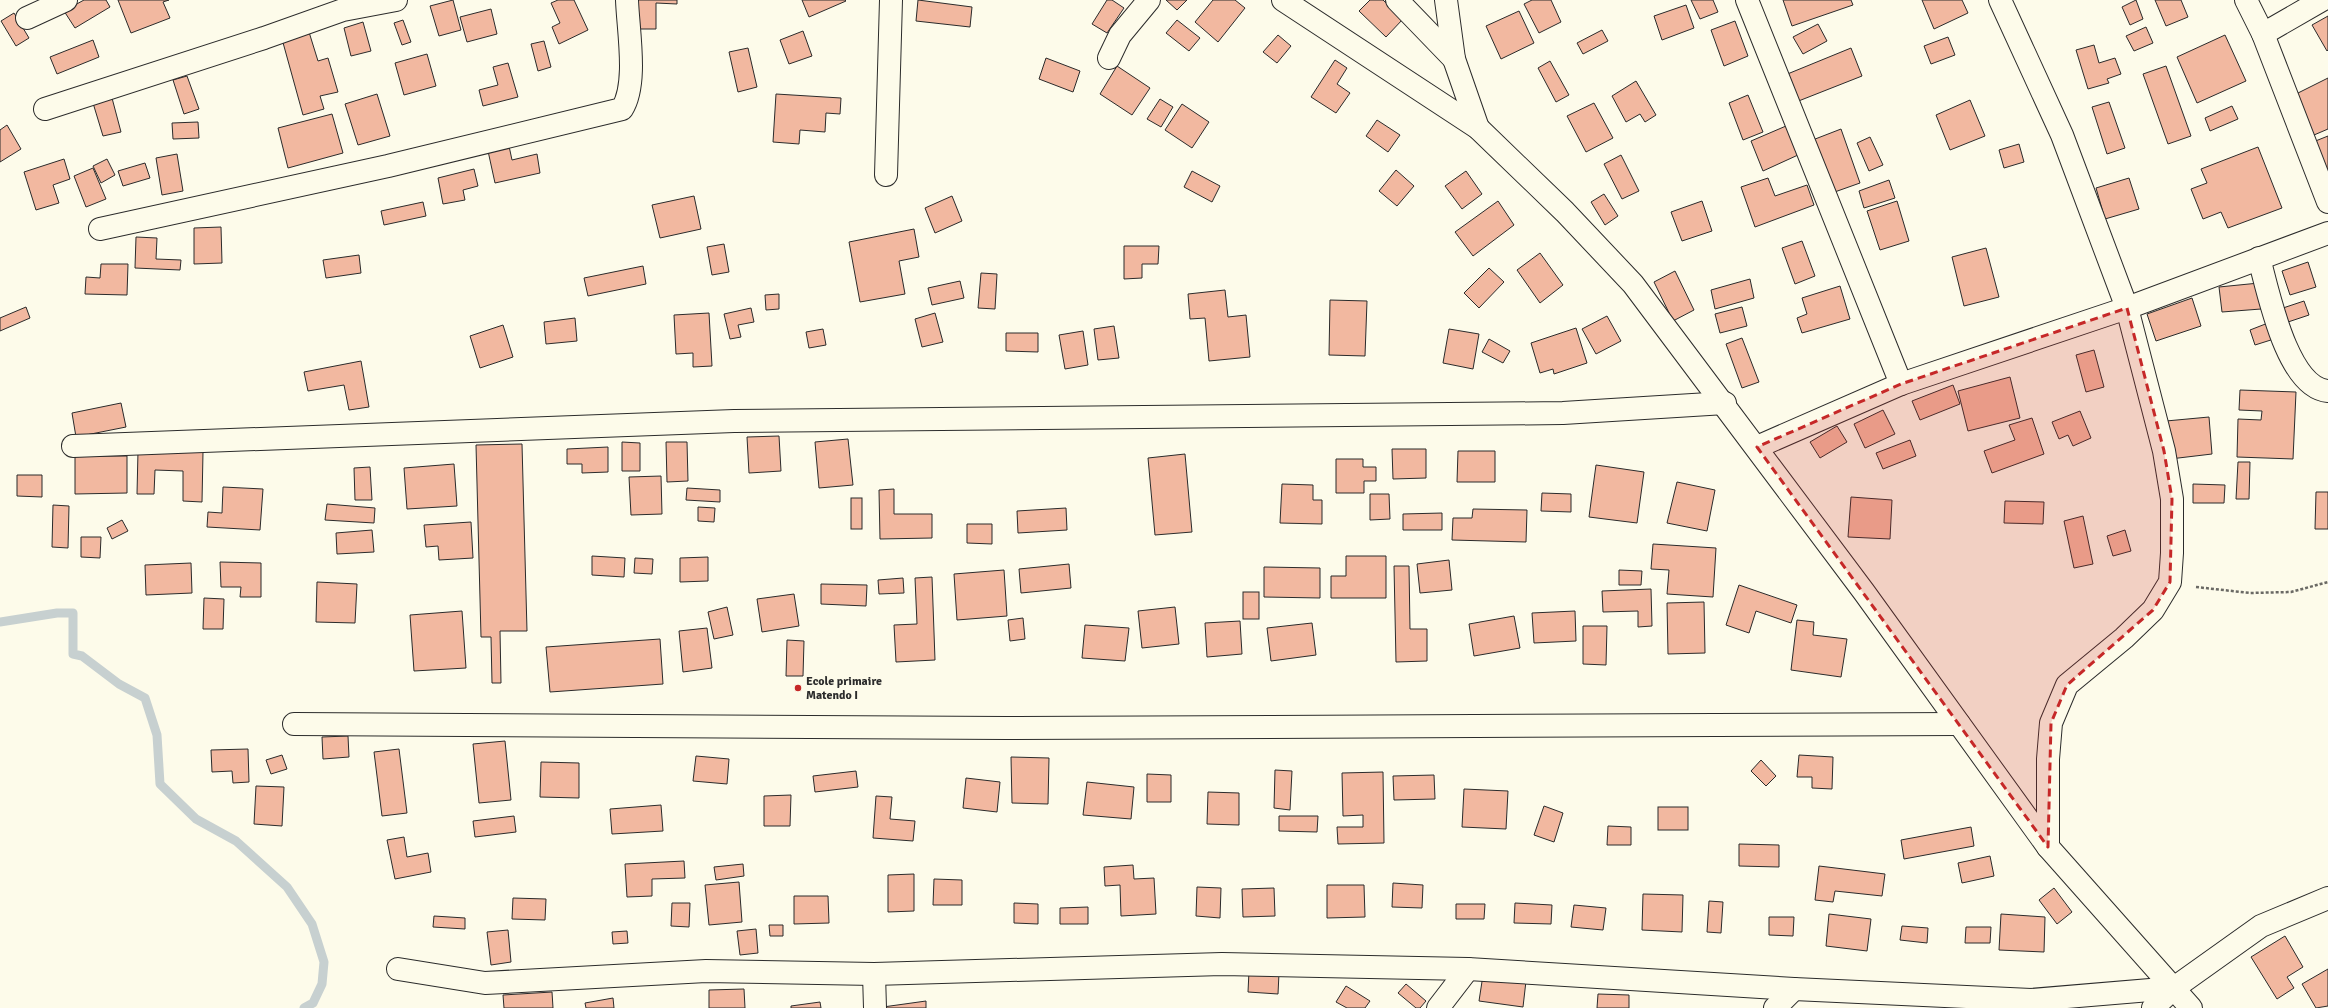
<svg xmlns="http://www.w3.org/2000/svg" width="2328" height="1008" viewBox="0 0 2328 1008" font-family="Signika,sans-serif">
  <style>
    .lines { fill: none; stroke-linecap: round; stroke-linejoin: round }
    .stream { stroke: #c7d0d0; stroke-width: 9 }
    .building { fill: #f2b8a0; stroke: #2b2b2b }
    .street-casing { stroke: #2b2b2b; stroke-width: 24 }
    .path { stroke: #6a6964; stroke-width: 2.5; stroke-dasharray: 3 2; stroke-linecap: butt }
    .street { stroke: #fdfbea; stroke-width: 22 }
    .marked { fill: #c62828; fill-opacity: 0.2; stroke: #c62828; stroke-width: 3; stroke-dasharray: 8 5; stroke-linejoin: round }
    .poi-dot { fill: #c62828; stroke: #fdfbea; stroke-width: 1.5 }
    .labels { text-anchor: middle; stroke-width: 3; stroke-linejoin: round; paint-order: stroke }
    .poi-label { font-size: 12px; font-weight: bold; fill: #2b2b2b; stroke: #fdfbea; text-anchor: start }
  </style>
  <rect width="100%" height="100%" fill="#fdfbea"/>
  <g class="lines">
    <polyline class="stream" points="0,622 57,613 73,613 73,654 82,656 119,684 145,698 157,735 160,784 196,819 236,841 287,887 312,924 324,962 322,984 313,1003 304,1008"/>
  </g>
  <g class="building">
    <polygon points="84,0 106,0 110,7 75,28 64,11"/>
    <polygon points="118,0 169,0 163,2 170,18 131,33"/>
    <polygon points="453,0 461,30 439,36 430,6"/>
    <polygon points="558,0 574,0 588,30 559,44 552,27 560,23 551,3"/>
    <polygon points="638,0 677,0 677,4 656,3 656,29 638,29"/>
    <polygon points="802,0 845,0 846,1 809,17"/>
    <polygon points="918,0 972,7 970,27 916,21"/>
    <polygon points="1107,0 1112,0 1124,8 1107,33 1092,24"/>
    <polygon points="1166,0 1187,0 1177,10"/>
    <polygon points="1213,0 1235,0 1245,8 1218,42 1195,22"/>
    <polygon points="1370,0 1383,0 1403,19 1386,37 1359,11"/>
    <polygon points="1532,0 1551,0 1561,22 1539,33 1524,4"/>
    <polygon points="1691,0 1713,0 1718,12 1700,19"/>
    <polygon points="1783,0 1851,0 1853,5 1792,26"/>
    <polygon points="1922,0 1962,0 1968,13 1934,29"/>
    <polygon points="2136,0 2143,19 2130,25 2122,7"/>
    <polygon points="2155,0 2181,0 2188,17 2166,26"/>
    <polygon points="1686,5 1694,28 1662,40 1654,16"/>
    <polygon points="491,9 497,34 467,42 460,17"/>
    <polygon points="1519,11 1534,43 1501,59 1486,26"/>
    <polygon points="14,13 29,38 16,46 1,21"/>
    <polygon points="2328,16 2328,50 2327,51 2312,25"/>
    <polygon points="403,20 411,42 402,45 394,23"/>
    <polygon points="1177,20 1200,38 1189,51 1166,33"/>
    <polygon points="1735,21 1748,56 1724,66 1711,30"/>
    <polygon points="363,22 371,51 351,56 344,28"/>
    <polygon points="1818,24 1827,41 1803,54 1793,37"/>
    <polygon points="2146,27 2153,43 2134,51 2126,36"/>
    <polygon points="1602,30 1608,41 1583,54 1577,43"/>
    <polygon points="803,31 812,56 789,64 780,40"/>
    <polygon points="309,32 318,61 328,58 338,92 320,96 324,109 303,115 282,39"/>
    <polygon points="1278,35 1291,46 1277,63 1263,52"/>
    <polygon points="2225,35 2246,81 2197,103 2177,57"/>
    <polygon points="1948,37 1955,55 1931,64 1924,46"/>
    <polygon points="93,40 99,57 57,74 50,57"/>
    <polygon points="544,41 551,67 538,71 531,44"/>
    <polygon points="2094,45 2099,63 2115,58 2121,74 2107,79 2109,83 2088,89 2076,50"/>
    <polygon points="748,48 757,87 738,92 729,52"/>
    <polygon points="1851,48 1862,76 1796,102 1785,75"/>
    <polygon points="427,54 436,86 404,95 395,63"/>
    <polygon points="1046,58 1080,71 1073,92 1039,79"/>
    <polygon points="1335,60 1347,68 1337,84 1350,93 1336,113 1311,97"/>
    <polygon points="1550,61 1569,95 1556,102 1538,68"/>
    <polygon points="508,63 518,97 483,106 479,90 498,85 493,67"/>
    <polygon points="1117,66 1150,88 1132,115 1100,94"/>
    <polygon points="2166,66 2191,136 2168,144 2143,74"/>
    <polygon points="187,76 199,109 184,114 173,80"/>
    <polygon points="2328,78 2328,129 2314,135 2294,95"/>
    <polygon points="1636,81 1656,115 1645,122 1640,114 1626,122 1612,96"/>
    <polygon points="377,94 390,136 358,145 345,104"/>
    <polygon points="776,94 841,98 840,114 826,113 825,132 800,130 799,144 773,142"/>
    <polygon points="1748,95 1763,132 1743,140 1729,103"/>
    <polygon points="112,98 121,132 103,136 93,103"/>
    <polygon points="1160,99 1173,107 1161,127 1147,119"/>
    <polygon points="1970,100 1985,136 1950,150 1936,115"/>
    <polygon points="2109,102 2125,148 2107,154 2092,107"/>
    <polygon points="1594,103 1613,138 1586,152 1567,116"/>
    <polygon points="1182,104 1209,122 1192,148 1165,130"/>
    <polygon points="2232,106 2238,119 2210,131 2205,118"/>
    <polygon points="332,114 343,153 288,168 278,128"/>
    <polygon points="1377,120 1400,135 1388,152 1366,136"/>
    <polygon points="198,122 199,138 173,139 172,123"/>
    <polygon points="7,125 21,149 0,162 0,130"/>
    <polygon points="1786,126 1798,155 1763,171 1751,141"/>
    <polygon points="1841,129 1860,183 1829,194 1810,141"/>
    <polygon points="2328,136 2328,183 2313,142"/>
    <polygon points="1870,137 1883,165 1869,171 1857,143"/>
    <polygon points="2019,144 2024,162 2004,168 1999,150"/>
    <polygon points="509,146 512,160 537,154 540,173 495,183 488,151"/>
    <polygon points="2258,147 2282,208 2228,228 2221,212 2203,219 2191,189 2207,183 2201,169"/>
    <polygon points="177,154 183,191 162,195 156,158"/>
    <polygon points="1621,155 1639,191 1622,199 1604,164"/>
    <polygon points="64,159 70,179 53,185 59,203 36,210 24,172"/>
    <polygon points="107,159 115,175 101,183 93,166"/>
    <polygon points="145,163 150,178 123,186 118,171"/>
    <polygon points="93,168 106,199 86,207 74,176"/>
    <polygon points="474,169 478,186 463,190 465,200 443,204 438,178"/>
    <polygon points="1396,170 1414,186 1397,206 1379,191"/>
    <polygon points="1192,171 1220,186 1212,202 1184,187"/>
    <polygon points="1466,171 1482,194 1462,209 1445,186"/>
    <polygon points="1768,178 1775,196 1807,185 1814,205 1755,227 1741,187"/>
    <polygon points="2129,178 2139,209 2105,219 2096,188"/>
    <polygon points="1889,180 1895,198 1864,208 1859,191"/>
    <polygon points="1604,194 1618,216 1605,225 1591,202"/>
    <polygon points="694,196 701,229 660,238 652,205"/>
    <polygon points="952,196 962,221 935,233 925,208"/>
    <polygon points="1498,201 1514,225 1473,256 1455,232"/>
    <polygon points="1702,201 1712,231 1682,241 1671,212"/>
    <polygon points="1897,201 1909,241 1880,250 1867,211"/>
    <polygon points="423,202 426,216 384,225 381,211"/>
    <polygon points="221,227 222,263 194,264 194,228"/>
    <polygon points="914,229 919,257 899,261 905,294 860,302 849,242"/>
    <polygon points="136,237 157,238 156,259 181,260 180,270 135,268"/>
    <polygon points="1802,241 1815,276 1795,284 1782,248"/>
    <polygon points="724,244 729,272 712,275 707,247"/>
    <polygon points="1124,246 1159,246 1158,264 1142,264 1142,278 1124,279"/>
    <polygon points="1986,248 1999,297 1964,306 1952,257"/>
    <polygon points="1540,253 1563,285 1540,303 1517,270"/>
    <polygon points="359,255 361,273 326,278 323,260"/>
    <polygon points="2308,262 2316,287 2290,295 2282,271"/>
    <polygon points="101,264 128,264 127,295 85,294 86,277 100,278"/>
    <polygon points="643,266 646,284 588,296 584,278"/>
    <polygon points="1489,268 1504,282 1479,308 1464,293"/>
    <polygon points="1675,271 1694,310 1673,321 1654,282"/>
    <polygon points="981,273 997,274 995,309 978,308"/>
    <polygon points="1750,279 1754,298 1715,309 1711,290"/>
    <polygon points="960,281 964,298 932,305 928,288"/>
    <polygon points="2259,283 2261,309 2222,312 2219,287"/>
    <polygon points="1840,286 1850,319 1802,333 1797,318 1807,314 1802,298"/>
    <polygon points="1225,290 1228,317 1246,315 1250,357 1209,361 1205,318 1190,319 1188,294"/>
    <polygon points="779,294 779,309 766,310 765,295"/>
    <polygon points="2192,298 2201,326 2156,341 2147,314"/>
    <polygon points="1330,300 1367,301 1365,356 1329,355"/>
    <polygon points="2304,301 2309,315 2282,324 2277,310"/>
    <polygon points="26,307 30,318 0,331 0,318"/>
    <polygon points="1742,307 1747,326 1720,333 1715,314"/>
    <polygon points="751,308 754,322 738,325 741,337 730,339 724,314"/>
    <polygon points="709,313 712,366 693,367 693,353 676,354 674,315"/>
    <polygon points="935,313 943,342 922,347 915,319"/>
    <polygon points="1607,316 1621,341 1596,354 1582,329"/>
    <polygon points="575,318 577,341 546,344 544,322"/>
    <polygon points="2268,323 2274,339 2255,345 2250,330"/>
    <polygon points="503,325 513,357 480,368 470,336"/>
    <polygon points="1114,326 1119,358 1098,360 1094,329"/>
    <polygon points="1576,328 1587,363 1554,374 1553,369 1540,373 1531,343"/>
    <polygon points="823,329 826,345 809,348 806,332"/>
    <polygon points="1449,329 1479,334 1473,369 1443,363"/>
    <polygon points="1083,331 1088,365 1065,369 1059,335"/>
    <polygon points="1006,333 1038,333 1038,352 1006,351"/>
    <polygon points="1742,338 1759,382 1742,388 1726,344"/>
    <polygon points="1489,339 1510,351 1503,363 1482,352"/>
    <polygon points="2094,350 2104,387 2086,392 2076,355"/>
    <polygon points="361,361 369,407 349,410 344,385 308,391 304,372"/>
    <polygon points="2010,377 2020,418 1968,431 1958,391"/>
    <polygon points="1953,385 1960,404 1920,420 1912,401"/>
    <polygon points="2240,390 2296,392 2293,459 2237,457 2238,419 2261,420 2262,411 2239,410"/>
    <polygon points="121,403 126,427 76,437 72,413"/>
    <polygon points="1883,410 1895,434 1865,448 1854,424"/>
    <polygon points="2080,411 2091,438 2073,446 2068,435 2059,439 2052,422"/>
    <polygon points="2209,417 2212,454 2170,459 2166,421"/>
    <polygon points="2032,418 2044,454 1992,473 1984,451 2015,440 2009,425"/>
    <polygon points="1837,426 1847,442 1820,458 1810,442"/>
    <polygon points="779,436 781,471 749,473 747,437"/>
    <polygon points="848,439 853,485 819,488 815,442"/>
    <polygon points="1910,440 1916,456 1883,469 1876,453"/>
    <polygon points="622,442 640,443 640,471 622,471"/>
    <polygon points="666,442 687,442 688,481 667,482"/>
    <polygon points="522,444 527,631 500,631 501,683 492,683 491,637 481,637 476,445"/>
    <polygon points="608,447 608,472 582,473 582,464 567,464 567,449"/>
    <polygon points="1392,449 1426,449 1426,478 1393,479"/>
    <polygon points="138,451 203,452 202,502 183,501 183,471 155,470 154,494 137,494"/>
    <polygon points="1458,451 1495,451 1495,482 1457,482"/>
    <polygon points="1185,454 1192,532 1155,535 1148,458"/>
    <polygon points="75,456 127,456 127,493 75,494"/>
    <polygon points="1336,459 1363,459 1363,467 1376,467 1376,481 1364,481 1364,493 1336,493"/>
    <polygon points="2238,462 2250,462 2249,499 2236,499"/>
    <polygon points="454,464 457,506 407,509 404,468"/>
    <polygon points="1596,465 1644,472 1637,523 1589,517"/>
    <polygon points="370,467 372,500 355,500 354,468"/>
    <polygon points="17,475 42,475 42,497 17,496"/>
    <polygon points="661,476 662,514 631,515 629,477"/>
    <polygon points="1677,482 1715,490 1707,531 1667,523"/>
    <polygon points="1282,484 1313,485 1313,500 1322,500 1322,524 1280,523"/>
    <polygon points="2193,484 2225,485 2224,503 2193,503"/>
    <polygon points="223,487 263,489 260,530 207,527 208,512 222,513"/>
    <polygon points="687,488 720,490 720,502 686,500"/>
    <polygon points="894,489 894,514 932,514 932,538 880,539 879,490"/>
    <polygon points="2316,492 2328,492 2328,529 2315,529"/>
    <polygon points="1542,493 1571,494 1571,512 1541,511"/>
    <polygon points="1370,494 1389,494 1390,519 1370,520"/>
    <polygon points="1851,497 1892,500 1890,539 1848,537"/>
    <rect x="851" y="498" width="11" height="31"/>
    <polygon points="2005,501 2044,502 2043,524 2004,523"/>
    <polygon points="327,504 375,508 374,523 325,520"/>
    <polygon points="53,505 69,506 68,548 52,547"/>
    <polygon points="698,507 715,508 714,522 698,521"/>
    <polygon points="1066,508 1067,530 1018,533 1017,511"/>
    <polygon points="1473,509 1527,510 1526,542 1452,540 1453,518 1472,518"/>
    <polygon points="1442,513 1442,530 1403,530 1403,514"/>
    <polygon points="2083,516 2093,564 2074,568 2064,521"/>
    <polygon points="122,520 128,531 112,539 107,528"/>
    <polygon points="471,522 473,558 439,560 438,546 426,547 424,525"/>
    <polygon points="967,524 992,524 992,544 967,543"/>
    <polygon points="372,530 374,552 337,554 336,533"/>
    <polygon points="2125,530 2131,551 2113,556 2107,536"/>
    <polygon points="81,537 101,537 100,558 81,557"/>
    <polygon points="1653,544 1716,548 1713,597 1667,594 1669,570 1651,569"/>
    <polygon points="592,556 625,558 624,577 592,575"/>
    <polygon points="1346,556 1386,556 1386,598 1331,598 1331,576 1346,576"/>
    <polygon points="708,557 708,581 680,582 680,558"/>
    <polygon points="635,558 653,559 652,574 634,573"/>
    <polygon points="1449,560 1452,590 1420,593 1417,564"/>
    <polygon points="220,562 261,563 261,597 240,597 241,587 221,587"/>
    <polygon points="191,563 192,593 146,595 145,565"/>
    <polygon points="1069,564 1071,588 1021,593 1019,569"/>
    <polygon points="1394,566 1409,566 1410,629 1427,629 1427,661 1396,662"/>
    <polygon points="1264,567 1320,568 1320,598 1264,597"/>
    <polygon points="1004,570 1007,616 957,620 954,574"/>
    <polygon points="1619,570 1642,571 1641,585 1619,585"/>
    <polygon points="932,577 935,660 896,662 894,625 917,624 915,578"/>
    <polygon points="903,578 904,593 879,594 878,580"/>
    <polygon points="317,582 357,584 355,623 316,622"/>
    <polygon points="821,584 867,585 866,606 821,604"/>
    <polygon points="1739,585 1797,605 1791,623 1756,611 1749,633 1726,625"/>
    <polygon points="1651,589 1652,626 1638,627 1638,611 1603,612 1602,591"/>
    <rect x="1243" y="592" width="16" height="27"/>
    <polygon points="794,594 799,626 762,632 757,599"/>
    <polygon points="204,598 224,599 223,629 203,629"/>
    <polygon points="1704,602 1705,653 1668,654 1667,603"/>
    <polygon points="727,607 733,635 714,639 708,612"/>
    <polygon points="1175,607 1179,644 1142,648 1138,611"/>
    <polygon points="462,611 466,668 414,671 410,615"/>
    <polygon points="1575,611 1576,641 1534,643 1532,613"/>
    <polygon points="1514,616 1520,648 1474,656 1469,624"/>
    <polygon points="1023,618 1025,639 1010,641 1008,620"/>
    <polygon points="1797,620 1814,622 1813,635 1847,639 1841,677 1791,670"/>
    <polygon points="1240,621 1242,654 1207,657 1205,623"/>
    <polygon points="1312,623 1316,655 1271,661 1267,628"/>
    <polygon points="1085,625 1129,628 1125,661 1082,658"/>
    <polygon points="1583,626 1607,626 1606,665 1583,664"/>
    <polygon points="707,628 712,668 683,672 679,631"/>
    <polygon points="660,639 663,684 550,692 546,647"/>
    <polygon points="787,640 804,641 803,676 786,676"/>
    <polygon points="348,736 349,757 323,759 322,737"/>
    <polygon points="505,741 511,800 479,803 473,744"/>
    <polygon points="248,749 249,782 233,783 232,771 212,772 211,750"/>
    <polygon points="399,749 407,813 382,816 374,752"/>
    <polygon points="282,755 287,769 271,774 266,760"/>
    <polygon points="1799,755 1833,757 1832,789 1812,788 1812,777 1797,777"/>
    <polygon points="696,756 729,759 727,784 693,781"/>
    <polygon points="1011,757 1049,758 1048,804 1012,803"/>
    <polygon points="1761,760 1776,776 1766,786 1751,771"/>
    <polygon points="541,762 579,763 579,798 540,797"/>
    <polygon points="1275,770 1292,771 1290,810 1274,808"/>
    <polygon points="856,771 858,787 815,792 813,776"/>
    <polygon points="1383,772 1384,843 1338,844 1337,827 1363,827 1363,815 1343,816 1342,773"/>
    <polygon points="1147,774 1171,775 1171,802 1147,802"/>
    <polygon points="1434,775 1435,799 1394,800 1393,776"/>
    <polygon points="966,778 1000,782 997,812 963,808"/>
    <polygon points="1087,782 1134,787 1131,819 1083,815"/>
    <polygon points="256,786 284,787 282,826 254,824"/>
    <polygon points="1464,789 1508,791 1506,829 1462,827"/>
    <polygon points="1208,792 1239,793 1239,825 1207,824"/>
    <polygon points="791,795 790,826 764,826 764,796"/>
    <polygon points="876,796 892,797 890,819 915,821 913,841 873,838"/>
    <polygon points="661,805 663,831 612,834 610,809"/>
    <polygon points="1544,806 1563,813 1554,842 1534,835"/>
    <rect x="1658" y="807" width="30" height="23"/>
    <polygon points="514,816 516,832 475,837 473,821"/>
    <polygon points="1279,816 1318,816 1317,832 1279,831"/>
    <polygon points="1608,826 1631,827 1631,845 1607,845"/>
    <polygon points="1971,827 1974,846 1904,859 1901,840"/>
    <polygon points="404,837 407,857 428,853 431,872 395,879 387,840"/>
    <polygon points="1739,844 1779,845 1779,867 1739,866"/>
    <polygon points="1990,856 1994,876 1962,883 1958,863"/>
    <polygon points="684,861 685,878 652,879 652,896 627,897 625,864"/>
    <polygon points="743,864 744,876 716,880 714,867"/>
    <polygon points="1133,865 1134,879 1154,878 1156,914 1121,916 1120,885 1105,886 1104,867"/>
    <polygon points="1819,866 1885,874 1882,896 1835,891 1833,902 1815,900"/>
    <polygon points="914,874 914,911 888,912 888,875"/>
    <polygon points="934,879 962,880 962,905 933,905"/>
    <polygon points="739,882 742,922 709,925 705,885"/>
    <polygon points="1393,883 1423,885 1422,908 1392,907"/>
    <polygon points="1327,885 1364,885 1365,917 1327,918"/>
    <polygon points="1197,887 1221,888 1220,918 1196,916"/>
    <polygon points="1274,888 1275,916 1243,917 1242,889"/>
    <polygon points="2054,888 2072,912 2057,924 2039,900"/>
    <polygon points="1643,894 1683,895 1682,932 1642,930"/>
    <polygon points="794,896 828,896 829,923 794,924"/>
    <polygon points="513,898 546,899 545,920 512,919"/>
    <polygon points="1709,901 1723,902 1721,933 1707,932"/>
    <polygon points="672,903 690,903 689,927 671,926"/>
    <polygon points="1014,903 1038,904 1038,924 1014,923"/>
    <polygon points="1515,903 1552,905 1551,924 1514,923"/>
    <polygon points="1456,904 1485,904 1484,919 1456,919"/>
    <polygon points="1574,905 1606,908 1603,930 1571,927"/>
    <polygon points="1088,907 1088,924 1060,924 1060,908"/>
    <polygon points="1829,914 1871,919 1867,951 1826,946"/>
    <polygon points="2001,914 2045,917 2044,952 1999,950"/>
    <polygon points="434,916 465,918 465,929 433,927"/>
    <polygon points="1769,917 1794,917 1793,936 1769,935"/>
    <polygon points="769,925 783,925 783,936 770,936"/>
    <polygon points="1902,926 1928,928 1927,943 1900,940"/>
    <polygon points="1966,927 1991,927 1990,943 1965,943"/>
    <polygon points="756,929 758,953 740,955 737,931"/>
    <polygon points="508,930 511,962 491,965 487,932"/>
    <polygon points="627,931 628,943 613,944 612,932"/>
    <polygon points="2285,936 2303,967 2287,977 2294,988 2277,999 2251,957"/>
    <polygon points="2328,969 2328,1006 2316,1008 2302,984"/>
    <polygon points="1249,971 1279,973 1278,994 1248,992"/>
    <polygon points="1483,975 1526,981 1523,1007 1479,1001"/>
    <polygon points="1406,984 1426,1001 1420,1008 1416,1008 1398,993"/>
    <polygon points="1346,986 1370,1001 1365,1008 1347,1008 1336,1002"/>
    <polygon points="744,989 745,1008 709,1008 709,990"/>
    <polygon points="552,992 553,1008 504,1008 503,995"/>
    <polygon points="1598,994 1629,995 1629,1008 1597,1008"/>
    <polygon points="613,998 614,1008 586,1008 585,1003"/>
    <polygon points="926,1001 926,1008 883,1008 883,1007"/>
    <polygon points="820,1002 821,1008 791,1008 791,1006"/>
  </g>
  <g class="lines">
    <g class="street-casing">
      <g id="street">
        <polyline points="1283,0 1478,128 1565,212 1633,284 1864,592 2048,847 2191,1008"/>
        <polyline points="1397,0 1454,59"/>
        <polyline points="1446,0 1454,59 1478,128"/>
        <polyline points="1747,0 1901,384"/>
        <polyline points="2000,0 2062,135 2127,308 2164,451 2172,499 2172,553 2170,582 2153,610 2124,638 2067,685 2051,723 2048,759 2048,847"/>
        <polyline points="2246,0 2263,34 2328,202"/>
        <polyline points="27,18 66,0"/>
        <polyline points="2263,34 2322,0"/>
        <polyline points="1109,58 1120,35 1149,0"/>
        <polyline points="45,109 264,38 343,10 396,0"/>
        <polyline points="886,175 891,0"/>
        <path d="M 100,229 L 388,166 L 622,109 C 638,84 628,30 627,0"/>
        <path d="M 2259,258 C 2268,291 2287,388 2328,391"/>
        <polyline points="73,446 734,421 1563,413 1725,403"/>
        <polyline points="1757,447 1901,384 2127,308 2328,233"/>
        <polyline points="294,724 1006,728 1959,724"/>
        <polyline points="398,969 485,983 706,971 874,974 1222,964 1468,969 1794,989 2031,1000 2174,988"/>
        <polyline points="874,974 875,1008"/>
        <polyline points="1438,1008 1468,969"/>
        <polyline points="1775,1008 1794,989"/>
        <polyline points="2153,1008 2174,988 2261,926 2328,898"/>
      </g>
    </g>
    <polyline class="path" points="2196,587 2250,593 2291,592 2328,582"/>
    <use href="#street" class="street"/>
  </g>
  <path class="marked" d="M 2127,308 L 2164,451 L 2172,499 L 2170,582 L 2153,610 L 2067,685 L 2051,723 L 2048,847 L 1757,447 L 1901,384 Z"/>
  <circle class="poi-dot" cx="798" cy="688" r="4"/>
  <g class="labels">
    <g class="poi-label">
      <text x="806" y="685">Ecole primaire<tspan x="806" dy="14">Matendo I</tspan></text>
    </g>
  </g>
</svg>
